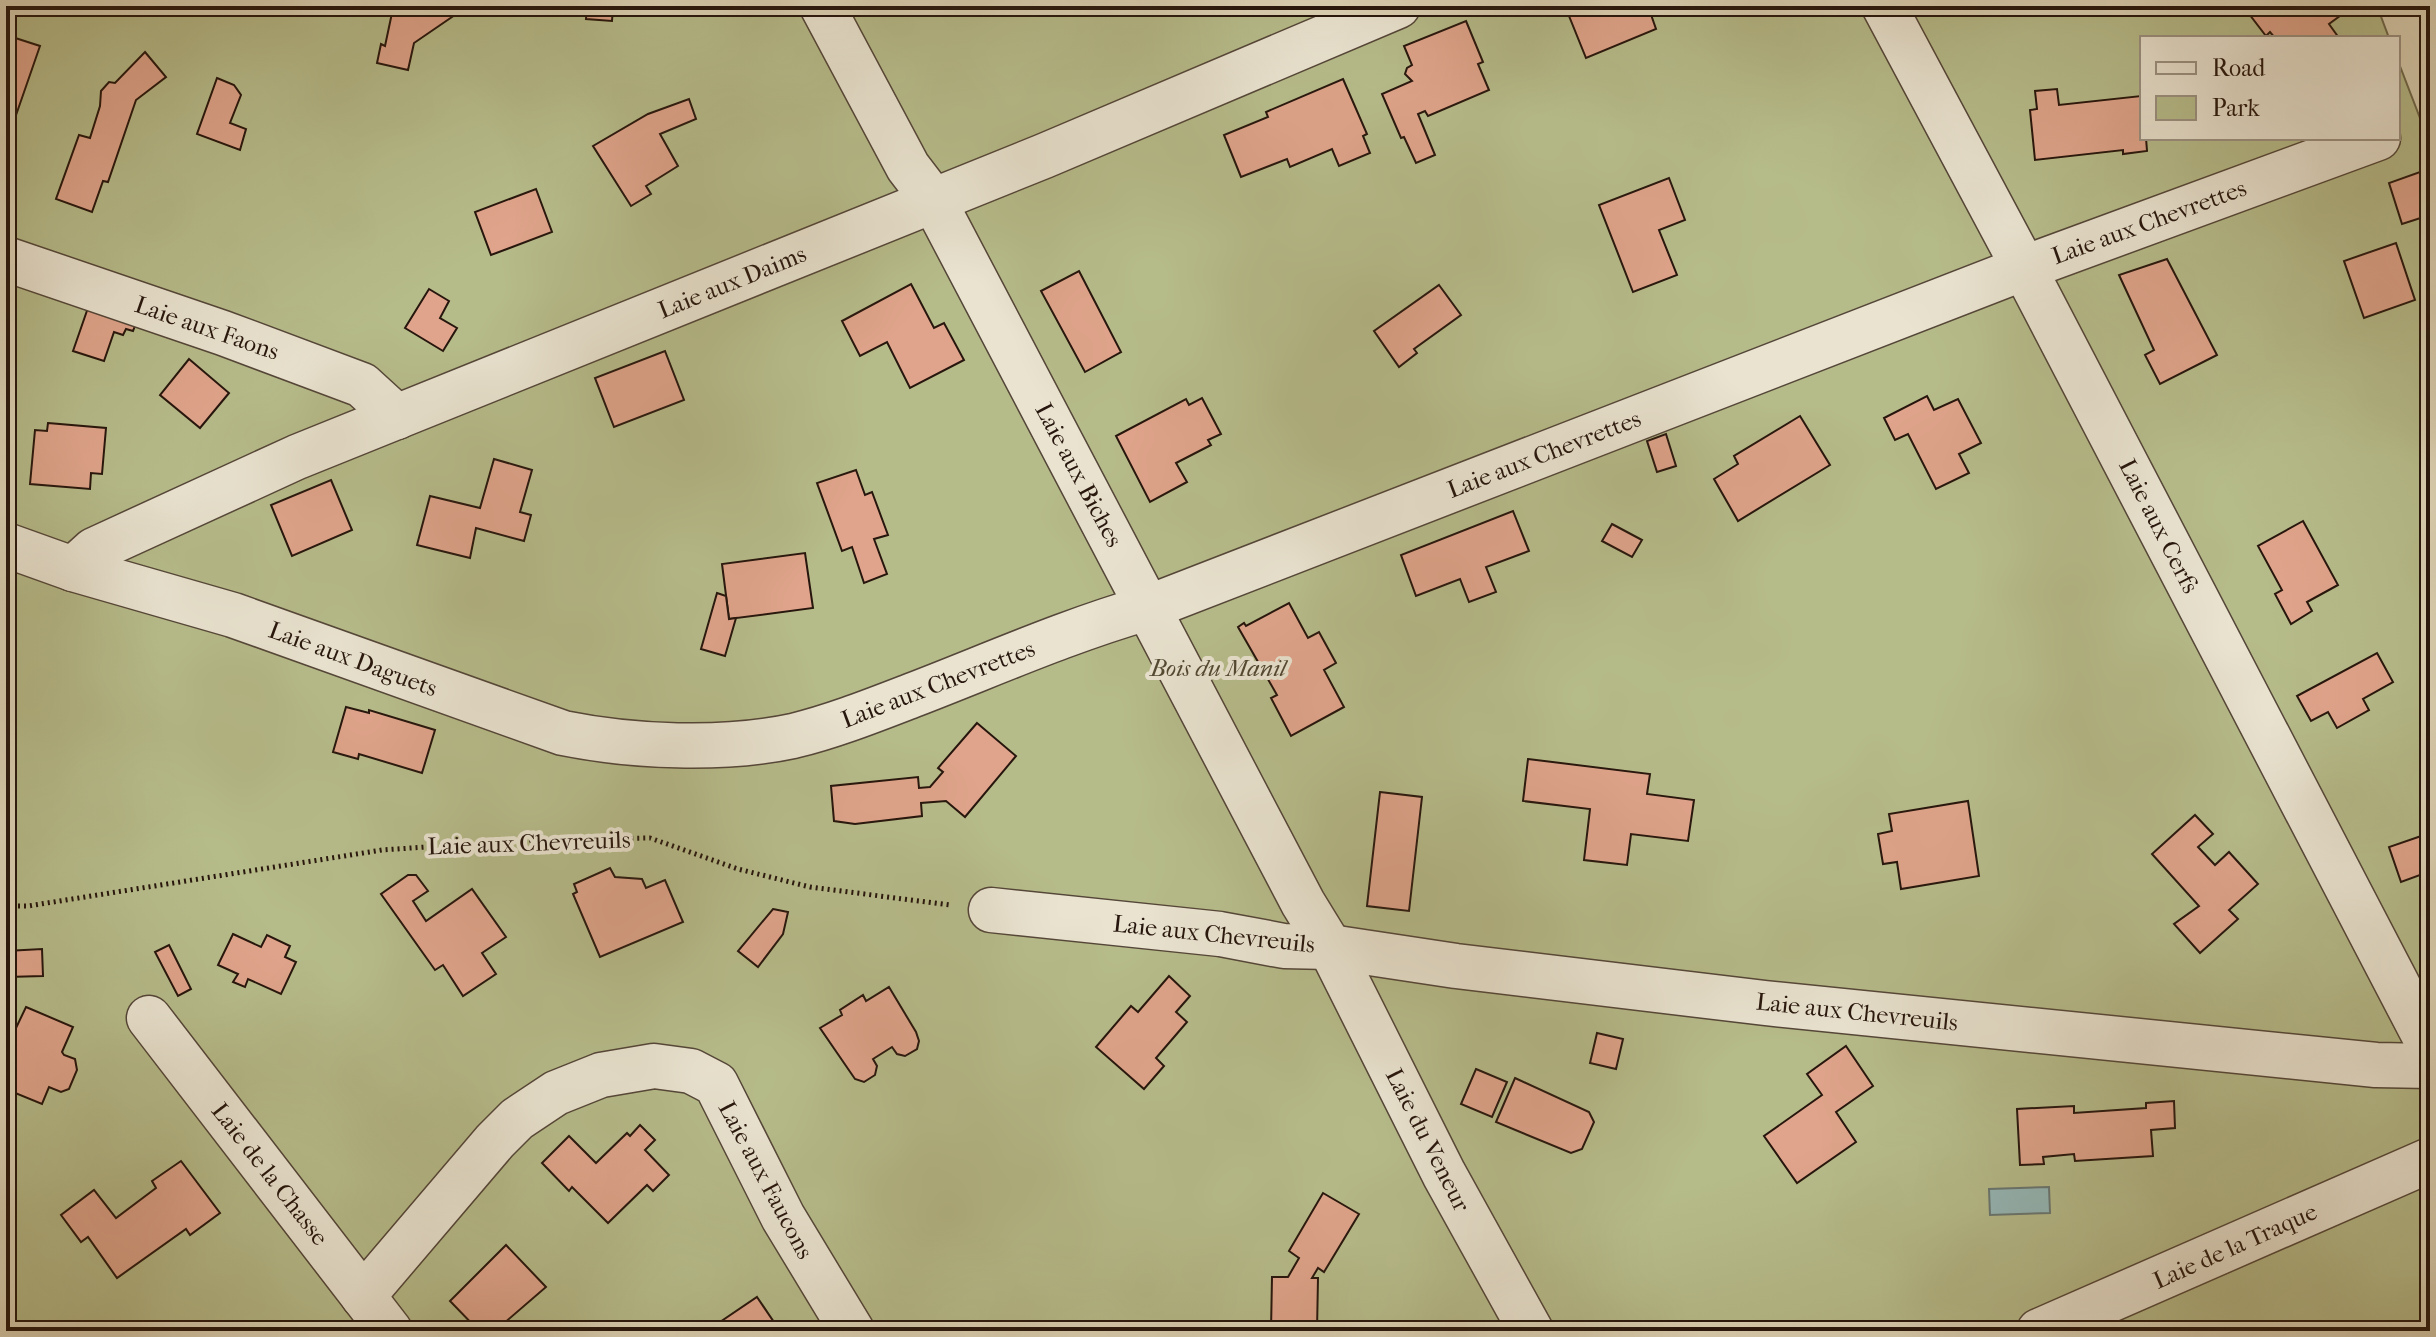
<svg xmlns="http://www.w3.org/2000/svg" width="2436" height="1337" viewBox="0 0 2436 1337" font-family="'IM FELL French Canon',serif">
  <style>
    .green { fill: #b6bb8a; stroke: #6e684c; stroke-width: 2 }
    .water { fill: #95b7b6; stroke: #697772; stroke-width: 2 }
    .building { fill: #dfa48b; stroke: #27160d; stroke-width: 2 }
    .lines { fill: none; stroke-linecap: round; stroke-linejoin: round }
    .minor-casing { stroke: #544638; stroke-width: 47 }
    .path { stroke: #27160d; stroke-width: 5; stroke-dasharray: 2 4; stroke-linecap: butt }
    .minor { stroke: #e9e3d0; stroke-width: 44 }
    .labels { text-anchor: middle; stroke-width: 8; stroke-linejoin: round; paint-order: stroke }
    .street-label { font-size: 24px; fill: #27160d; stroke: #e9e3d0 }
    .park-label { font-size: 24px; font-style: italic; fill: #524832; stroke: #e9e3d0 }
  </style>
  <rect width="100%" height="100%" fill="#ddd4b7"/>
  <filter id="stains"><feTurbulence type="fractalNoise" baseFrequency=".0025" numOctaves="4"/><feColorMatrix values="0 0 0 0 .2 0 0 0 0 .09 0 0 0 0 .02 0 0 0 .5 -.17"/></filter>
  <radialGradient id="worn" r=".72"><stop offset=".6" stop-color="#630" stop-opacity="0"/><stop offset="1" stop-color="#630" stop-opacity=".3"/></radialGradient>
  <polygon class="green" points="6,6 2377,6 2389,38 2142,38 2142,138 2398,138 2398,61 2430,144 2430,1331 6,1331"/>
  <polygon class="water" points="2049,1187 2050,1213 1990,1215 1989,1189"/>
  <g class="building">
    <polygon points="387,6 468,6 414,43 408,70 377,63 381,44 385,46 392,13"/>
    <polygon points="587,6 613,6 612,21 586,19"/>
    <polygon points="1565,6 1648,6 1656,29 1586,58"/>
    <polygon points="2243,6 2345,6 2348,10 2329,24 2339,38 2275,38 2270,32 2266,36"/>
    <polygon points="1466,21 1483,62 1478,64 1489,90 1428,116 1425,111 1418,114 1435,155 1416,163 1404,137 1401,138 1382,94 1412,81 1405,74 1407,68 1412,65 1404,46"/>
    <polygon points="6,35 40,46 6,144"/>
    <polygon points="145,52 166,77 136,100 108,182 103,181 92,212 56,199 79,135 90,138 100,106 101,91 109,82 115,83"/>
    <polygon points="217,78 234,85 241,95 230,123 246,129 240,150 197,134"/>
    <polygon points="1343,79 1367,134 1363,136 1370,153 1339,166 1332,149 1290,167 1287,159 1241,177 1224,135 1268,117 1266,112"/>
    <polygon points="2057,89 2059,105 2141,96 2142,138 2146,138 2147,151 2123,154 2123,150 2035,160 2030,110 2037,109 2035,91"/>
    <polygon points="689,99 696,119 660,134 678,166 646,186 651,194 631,206 593,146 648,114"/>
    <polygon points="2420,172 2430,201 2430,215 2402,224 2389,183"/>
    <polygon points="1669,178 1685,220 1659,230 1677,275 1633,292 1599,205"/>
    <polygon points="536,189 552,232 491,255 475,212"/>
    <polygon points="2396,243 2415,300 2364,318 2344,261"/>
    <polygon points="2167,259 2217,355 2160,384 2145,355 2154,350 2119,275"/>
    <polygon points="1079,271 1121,352 1085,372 1041,291"/>
    <polygon points="911,284 934,328 944,323 964,360 910,388 887,342 860,356 842,321"/>
    <polygon points="1439,285 1461,315 1414,349 1417,353 1399,367 1374,331"/>
    <polygon points="429,289 449,301 440,318 457,328 443,351 405,328"/>
    <polygon points="90,302 138,318 133,331 126,329 123,335 114,332 104,361 73,351"/>
    <polygon points="665,351 684,400 614,427 595,378"/>
    <polygon points="189,359 229,393 200,428 160,395"/>
    <polygon points="1927,396 1934,410 1958,399 1981,443 1959,454 1969,473 1936,489 1908,434 1895,440 1884,418"/>
    <polygon points="1202,398 1221,434 1208,440 1211,445 1176,463 1187,482 1150,502 1116,436 1186,399 1189,405"/>
    <polygon points="1800,416 1830,465 1738,521 1714,479 1738,464 1734,456"/>
    <polygon points="48,423 106,428 102,474 91,473 90,489 30,484 35,430 47,431"/>
    <polygon points="1666,434 1676,466 1657,472 1647,441"/>
    <polygon points="494,459 532,470 520,512 531,515 524,541 476,528 470,558 417,545 430,496 480,508"/>
    <polygon points="856,470 865,495 872,492 888,535 874,539 887,574 864,583 852,547 842,551 817,483"/>
    <polygon points="331,480 352,530 292,556 271,505"/>
    <polygon points="1513,511 1529,551 1486,567 1496,592 1469,602 1460,579 1416,596 1401,555"/>
    <polygon points="2303,521 2338,585 2307,602 2312,611 2291,624 2275,594 2282,590 2258,546"/>
    <polygon points="1612,524 1642,540 1632,557 1602,541"/>
    <polygon points="805,553 813,608 729,619 722,564"/>
    <polygon points="717,593 726,596 729,619 736,618 725,656 701,649"/>
    <polygon points="1289,603 1308,638 1319,632 1336,663 1324,670 1344,707 1291,736 1271,698 1277,695 1238,627 1244,623 1246,626"/>
    <polygon points="2377,653 2393,682 2363,699 2369,710 2337,728 2328,712 2311,721 2297,696"/>
    <polygon points="346,707 369,713 369,710 435,730 422,773 359,754 358,759 333,752"/>
    <polygon points="977,723 1016,756 965,817 946,801 921,803 922,816 855,824 834,821 831,786 918,777 919,788 930,787 943,772 938,768"/>
    <polygon points="1528,759 1650,774 1647,794 1694,800 1688,841 1631,834 1627,865 1584,860 1590,809 1523,801"/>
    <polygon points="1380,792 1422,797 1409,911 1367,906"/>
    <polygon points="1968,801 1979,876 1901,889 1897,862 1883,864 1878,834 1892,831 1889,814"/>
    <polygon points="2195,815 2213,834 2198,847 2215,865 2229,852 2258,884 2229,910 2238,919 2200,953 2174,924 2199,906 2152,854"/>
    <polygon points="2430,833 2430,879 2428,872 2401,882 2389,847"/>
    <polygon points="610,868 615,877 642,879 646,888 665,880 683,922 600,957 573,894 577,892 574,884"/>
    <polygon points="408,875 416,875 428,891 413,901 426,921 472,889 506,937 482,953 496,974 463,996 443,965 435,970 381,894"/>
    <polygon points="773,909 788,912 783,934 758,967 738,951"/>
    <polygon points="233,934 261,947 267,935 290,946 285,957 296,962 281,994 248,979 245,987 233,982 238,974 218,965"/>
    <polygon points="169,945 191,989 178,996 155,952"/>
    <polygon points="42,949 43,976 7,977 6,951"/>
    <polygon points="1169,976 1190,996 1176,1012 1187,1022 1156,1058 1164,1066 1144,1089 1096,1047 1131,1006 1138,1012"/>
    <polygon points="889,987 916,1032 919,1041 917,1049 905,1056 897,1054 892,1047 873,1059 877,1066 875,1075 864,1082 855,1079 820,1028 842,1015 840,1010 863,995 866,1001"/>
    <polygon points="26,1007 73,1027 62,1052 64,1055 75,1059 77,1070 69,1089 61,1092 49,1087 42,1104 13,1092 6,1108 6,1049"/>
    <polygon points="1597,1033 1623,1039 1616,1069 1590,1063"/>
    <polygon points="1846,1046 1873,1086 1836,1112 1856,1142 1797,1183 1764,1136 1822,1095 1807,1074"/>
    <polygon points="1476,1069 1507,1082 1492,1117 1461,1104"/>
    <polygon points="1515,1078 1589,1112 1594,1122 1582,1149 1571,1153 1496,1122"/>
    <polygon points="2174,1101 2175,1128 2151,1130 2153,1156 2075,1161 2074,1154 2043,1157 2044,1164 2020,1165 2017,1109 2074,1106 2074,1113 2146,1108 2146,1103"/>
    <polygon points="640,1125 655,1140 645,1150 669,1175 653,1191 647,1185 608,1223 572,1187 569,1191 542,1163 569,1136 596,1163 627,1133 630,1136"/>
    <polygon points="181,1161 220,1213 190,1235 186,1229 117,1278 88,1237 81,1242 61,1215 94,1190 116,1218 156,1188 152,1181"/>
    <polygon points="1323,1193 1359,1214 1324,1272 1318,1268 1312,1278 1318,1278 1317,1331 1271,1331 1272,1277 1288,1277 1299,1258 1289,1251"/>
    <polygon points="506,1245 546,1287 495,1331 479,1331 450,1301"/>
    <polygon points="757,1297 780,1331 726,1331 720,1322"/>
  </g>
  <g class="lines">
    <g class="minor-casing">
      <g id="minor">
        <polyline points="822,6 908,167 934,201 1303,903 1330,947 1444,1174 1531,1331"/>
        <polyline points="1884,6 2024,268 2430,1047"/>
        <polyline points="6,259 223,333 362,385 397,417"/>
        <path d="M 6,545 L 73,569 L 233,615 L 563,733 C 632,747 723,751 793,736 C 834,726 874,710 913,695 C 991,665 1067,631 1147,608 L 2024,268 L 2378,138"/>
        <polyline points="73,569 94,550 297,457 1044,156 1398,6"/>
        <polyline points="991,910 1220,934 1284,946 1330,947 1456,966 1765,1003 2376,1065 2430,1066"/>
        <polyline points="149,1018 390,1331"/>
        <polyline points="363,1296 495,1141 517,1119 556,1093 601,1075 654,1066 691,1071 716,1084 783,1217 852,1331"/>
        <polyline points="2039,1331 2430,1160"/>
      </g>
    </g>
    <polyline class="path" points="6,906 28,906 382,850 528,840 650,838 738,869 810,887 950,905"/>
    <use href="#minor" class="minor"/>
  </g>
  <g class="labels">
    <g class="street-label">
      <text transform="translate(2149 222) rotate(-20)" y="8">Laie aux Chevrettes</text>
      <text transform="translate(732 282) rotate(-22)" y="8">Laie aux Daims</text>
      <text transform="translate(207 328) rotate(19)" y="8">Laie aux Faons</text>
      <text transform="translate(1544 454) rotate(-21)" y="8">Laie aux Chevrettes</text>
      <text transform="translate(1079 475) rotate(62)" y="8">Laie aux Biches</text>
      <text transform="translate(2159 526) rotate(63)" y="8">Laie aux Cerfs</text>
      <text transform="translate(353 659) rotate(20)" y="8">Laie aux Daguets</text>
      <text transform="translate(938 684) rotate(-21)" y="8">Laie aux Chevrettes</text>
      <text transform="translate(529 843) rotate(-2)" y="8">Laie aux Chevreuils</text>
      <text transform="translate(1214 934) rotate(6)" y="8">Laie aux Chevreuils</text>
      <text transform="translate(1857 1012) rotate(6)" y="8">Laie aux Chevreuils</text>
      <text transform="translate(1428 1140) rotate(63)" y="8">Laie du Veneur</text>
      <text transform="translate(270 1174) rotate(52)" y="8">Laie de la Chasse</text>
      <text transform="translate(766 1180) rotate(62)" y="8">Laie aux Faucons</text>
      <text transform="translate(2235 1246) rotate(-24)" y="8">Laie de la Traque</text>
    </g>
    <g class="park-label">
      <text x="1218" y="676">Bois du Manil</text>
    </g>
  </g>
  <rect width="2436" height="1337" fill="none" stroke="#ddd4b7" stroke-width="32"/>
  <rect x="8" y="8" width="2420" height="1321" fill="none" stroke="#27160d" stroke-width="4"/>
  <rect x="16" y="16" width="2404" height="1305" fill="none" stroke="#27160d" stroke-width="2"/>
  <rect x="2140" y="36" width="260" height="104" fill="#e9e3d0" stroke="#9b9182" stroke-width="2"/>
  <rect x="2156" y="62" width="40" height="12" fill="#e9e3d0" stroke="#9b9182" stroke-width="2"/>
  <text x="2212" y="76" font-size="24" fill="#27160d">Road</text>
  <rect x="2156" y="96" width="40" height="24" fill="#b6bb8a" stroke="#9b9182" stroke-width="2"/>
  <text x="2212" y="116" font-size="24" fill="#27160d">Park</text>
  <rect width="100%" height="100%" filter="url(#stains)"/>
  <rect width="100%" height="100%" fill="url(#worn)"/>
</svg>
